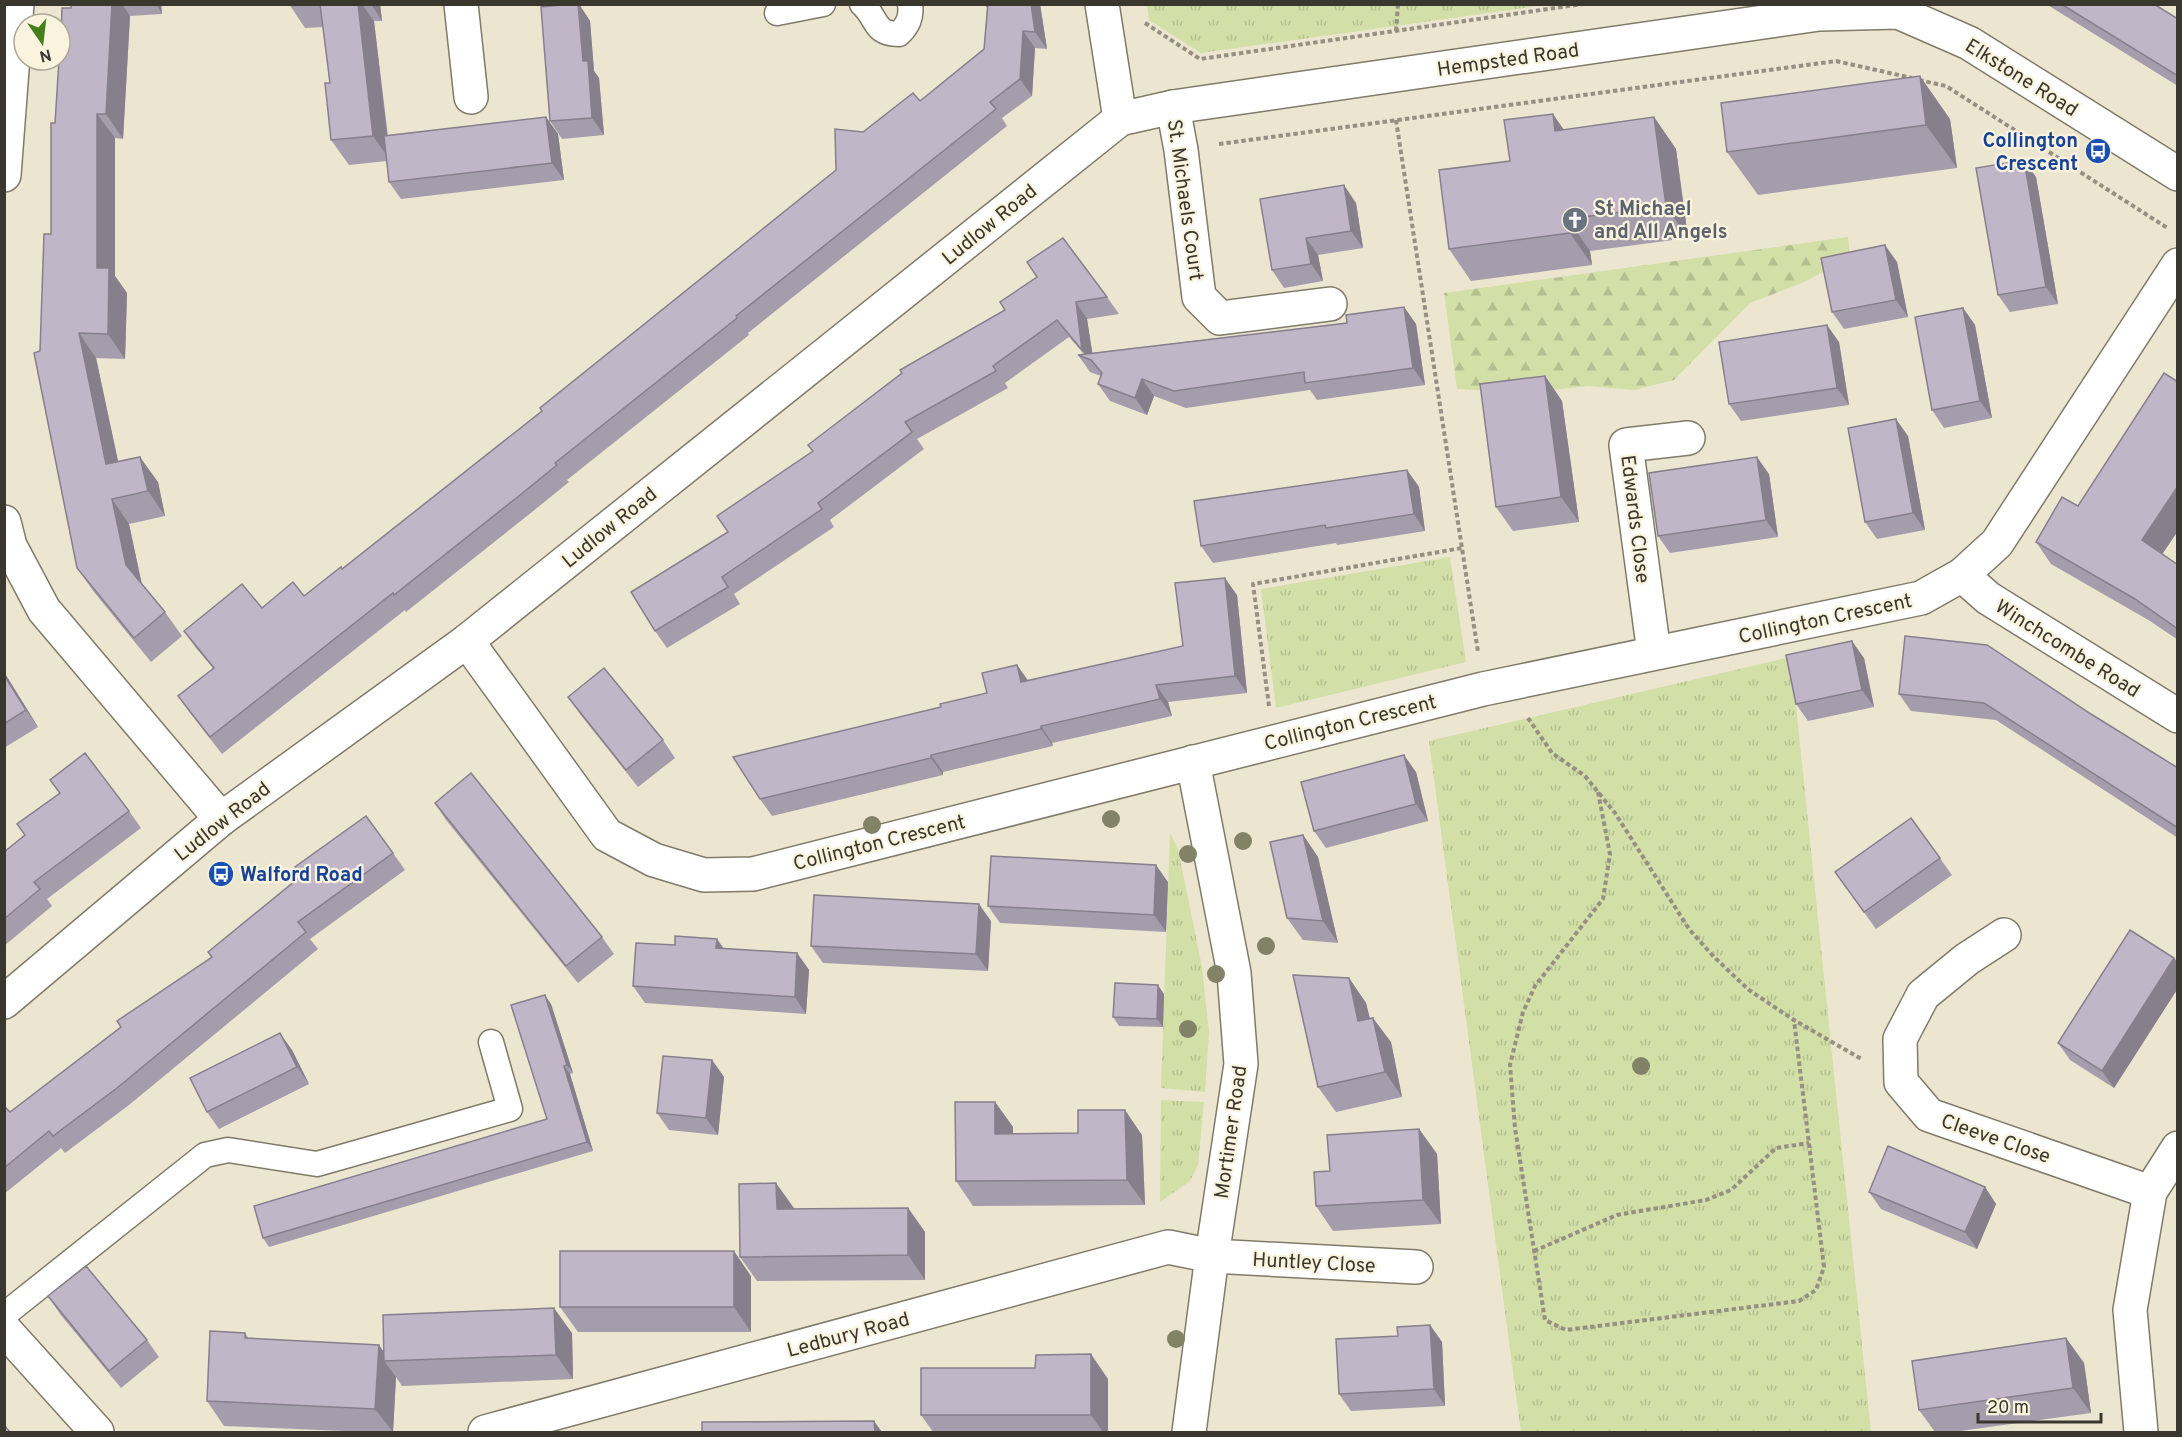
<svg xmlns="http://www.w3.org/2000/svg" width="2182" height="1437" viewBox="0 0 2182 1437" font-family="Overpass,sans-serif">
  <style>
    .grass { fill: url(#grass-tufts) }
    .forest { fill: url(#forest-firs) }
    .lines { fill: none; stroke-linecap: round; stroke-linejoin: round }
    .lane-casing { stroke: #807a68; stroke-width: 27 }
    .street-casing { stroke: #807a68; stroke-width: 36 }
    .path { stroke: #959082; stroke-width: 4; stroke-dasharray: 4.5 3; stroke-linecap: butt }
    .lane { stroke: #fff; stroke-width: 24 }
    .street { stroke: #fff; stroke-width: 33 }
    .tree { fill: #818266 }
    .wall { fill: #a69dac }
    .shaded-wall { fill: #877f8c }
    .building { fill: #c1b6c8; stroke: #877f8c; stroke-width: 1.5 }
    .labels { text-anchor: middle; stroke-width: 4.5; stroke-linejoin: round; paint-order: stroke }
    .street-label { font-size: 20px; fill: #3a372f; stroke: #faf3de }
    .transit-label { font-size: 20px; font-weight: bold; fill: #164399; stroke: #faf3de; text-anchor: end }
    .worship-label { font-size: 20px; font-weight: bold; fill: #5b616d; stroke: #faf3de; text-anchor: start }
  </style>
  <defs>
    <pattern id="grass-tufts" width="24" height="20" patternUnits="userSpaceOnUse" patternTransform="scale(1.5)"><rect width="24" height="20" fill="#d2dfa7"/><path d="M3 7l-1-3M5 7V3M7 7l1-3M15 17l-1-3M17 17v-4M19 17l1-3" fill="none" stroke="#b5c090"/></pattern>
    <pattern id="forest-firs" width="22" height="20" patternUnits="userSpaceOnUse" patternTransform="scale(1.5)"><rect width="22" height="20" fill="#d2dfa7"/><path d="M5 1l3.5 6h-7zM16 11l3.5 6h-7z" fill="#b5c090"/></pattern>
  </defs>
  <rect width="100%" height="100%" fill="#ece6d1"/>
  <g class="grass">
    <polygon points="1147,5 1147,4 1546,5 1201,53 1149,20"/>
    <polygon points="1450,557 1466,662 1276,708 1261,589"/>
    <polygon points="1791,657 1871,1432 1521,1432 1429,741"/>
    <polygon points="1170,833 1178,849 1202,967 1209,1032 1205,1092 1161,1088"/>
    <polygon points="1161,1100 1204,1102 1198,1165 1190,1181 1160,1202"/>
  </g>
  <polygon class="forest" points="1848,237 1850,258 1802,283 1750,303 1674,380 1634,390 1588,386 1523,393 1457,389 1444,293"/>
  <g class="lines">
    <g class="lane-casing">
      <g id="lane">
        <path d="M 862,4 C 878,18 873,34 899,34 C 908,25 912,17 910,4"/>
        <polyline points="777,13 823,4"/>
        <polyline points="4,1315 205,1155 228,1150 317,1164 510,1109 491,1042"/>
      </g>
    </g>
    <g class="street-casing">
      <g id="street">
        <polyline points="461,4 471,97"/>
        <polyline points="1102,4 1120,119"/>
        <polyline points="1173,107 1181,150 1199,297 1220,318 1330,304"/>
        <polyline points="4,175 17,4"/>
        <polyline points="4,522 10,546 44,610 221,819"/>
        <polyline points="1962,575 1988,598 2178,716"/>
        <polyline points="467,641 607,835 654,860 704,875 753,874 1483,689 1921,598 1962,575 1997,543 2178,265"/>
        <polyline points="1654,653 1626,445 1688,438"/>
        <polyline points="2004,935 1967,959 1923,995 1900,1039 1901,1082 1929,1115 2150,1192"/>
        <polyline points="4,1002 221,819 467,641 1120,119 1173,107 1819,14 1898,12 1969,43 2178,174"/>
        <polyline points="4,1329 97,1432"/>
        <polyline points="485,1432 1168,1247 1212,1256 1416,1267"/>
        <polyline points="1189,1432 1212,1256 1241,1064 1234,973 1193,762"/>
        <polyline points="2141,1432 2130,1310 2150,1192 2178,1148"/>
      </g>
    </g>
    <g class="path">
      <polyline points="1145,23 1200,59 1583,4"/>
      <polyline points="1396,31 1398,4"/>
      <polyline points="1919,80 1946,86 2169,229"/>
      <polyline points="1396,120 1478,652"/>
      <polyline points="1219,144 1836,61 1912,78"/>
      <polyline points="1269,706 1253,584 1462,548"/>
      <polyline points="1528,718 1552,753 1585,776 1615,813 1689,929 1713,956 1749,990 1794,1020 1863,1060"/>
      <polyline points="1598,792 1610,854 1603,899 1535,986 1523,1012 1510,1065 1515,1128 1545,1320 1566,1330 1799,1301 1816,1290 1824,1267 1794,1020"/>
      <polyline points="1534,1251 1617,1215 1706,1200 1731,1190 1776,1148 1809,1143"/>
    </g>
    <use href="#lane" class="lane"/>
    <use href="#street" class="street"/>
  </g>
  <g class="tree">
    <circle cx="1111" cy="819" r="9"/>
    <circle cx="872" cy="825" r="9"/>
    <circle cx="1243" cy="841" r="9"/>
    <circle cx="1188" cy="854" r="9"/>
    <circle cx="1266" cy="946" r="9"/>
    <circle cx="1216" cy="974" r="9"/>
    <circle cx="1188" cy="1029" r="9"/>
    <circle cx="1641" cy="1066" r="9"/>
    <circle cx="1176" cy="1339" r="9"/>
  </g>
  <g class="wall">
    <polygon points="71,4 161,4 162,14 130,16 123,139 115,138 115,276 127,293 125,359 96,358 118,462 158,482 165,516 129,524 142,585 165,612 182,636 151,662 94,592 77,568 40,351 51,234 55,123 71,8"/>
    <polygon points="289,4 380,4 382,21 374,21 388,136 546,117 558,134 564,180 401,199 389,182 387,161 349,165 331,140 330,83 323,27 305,28"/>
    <polygon points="579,4 590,21 594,71 599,78 604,135 562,139 550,121"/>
    <polygon points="984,4 1040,4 1047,49 1035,48 1032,96 1002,118 1007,126 748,333 749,335 567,480 569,482 532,512 406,612 405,610 222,754 190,713 178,696 213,668 196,648 184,631 304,596 342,569 542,411 836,170 863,132 920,101 984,49 987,8"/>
    <polygon points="2046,4 2154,4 2178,19 2178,86"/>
    <polygon points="1654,117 1676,149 1688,238 1590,251 1592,265 1471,281 1449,249 1510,161 1564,130"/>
    <polygon points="1950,119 1957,168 1758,195 1727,152"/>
    <polygon points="2036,177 2058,304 2010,312 1998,295"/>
    <polygon points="1260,199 1356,203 1363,248 1318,255 1323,281 1284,288 1272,270"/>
    <polygon points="1897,262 1908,317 1844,329 1832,312"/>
    <polygon points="1107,297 1119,314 1087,319 1092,353 1347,323 1404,307 1416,324 1425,385 1317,400 1310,390 1186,408 1154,396 1147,415 1110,401 1098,384 1101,376 1090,372 1078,355 1084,354 1069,337 1005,383 1008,388 917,439 924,449 830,520 834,527 734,594 740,604 667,648 655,631 728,532 813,451 1005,310"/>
    <polygon points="1963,308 1975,325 1992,418 1944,428 1932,410"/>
    <polygon points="1839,342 1849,405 1741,421 1729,404"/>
    <polygon points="1545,376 1562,401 1579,522 1513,531 1496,507"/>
    <polygon points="1908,436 1925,530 1877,539 1865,522"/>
    <polygon points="1407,470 1419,487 1425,531 1337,545 1336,543 1213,563 1201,546"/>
    <polygon points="1769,474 1778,537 1670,553 1658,536"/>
    <polygon points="2036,542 2162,555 2178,565 2178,640 2150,621 2051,564"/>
    <polygon points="1237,595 1247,693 1168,702 1172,716 1052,743 1053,746 943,772 943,775 772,816 760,799 941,707 987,693 1017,665 1028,681 1183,646"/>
    <polygon points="1864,658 1874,707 1808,721 1796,704"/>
    <polygon points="4,672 38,727 4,748"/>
    <polygon points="1899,694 2091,714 2178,768 2178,838 1996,720 1911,711"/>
    <polygon points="568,697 663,740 675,758 638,787 580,714"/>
    <polygon points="1416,772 1428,821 1326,848 1314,831"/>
    <polygon points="50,780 129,811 141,828 47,899 52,906 4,946 4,852 25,835 59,793"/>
    <polygon points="435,803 602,937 614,954 578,983 446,820"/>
    <polygon points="1911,818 1952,875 1876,929 1835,872"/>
    <polygon points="1303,835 1318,857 1338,943 1303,940 1287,918"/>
    <polygon points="393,853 405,870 310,939 318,949 129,1105 65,1153 61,1148 4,1194 4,1106 10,1112 212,957 208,952"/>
    <polygon points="1168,882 1166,932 1000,923 988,906"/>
    <polygon points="991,921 988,971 823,963 811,946"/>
    <polygon points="723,948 797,953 809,970 806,1014 645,1003 633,986"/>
    <polygon points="2174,958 2178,963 2178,988 2114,1088 2070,1060 2058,1043"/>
    <polygon points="1349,978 1366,1003 1370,1018 1391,1042 1402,1097 1336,1112 1318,1087"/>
    <polygon points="1164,994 1163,1027 1119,1026 1113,1017"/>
    <polygon points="551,1004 573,1073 570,1074 593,1151 269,1247 263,1238 547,1119"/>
    <polygon points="292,1050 309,1084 219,1129 207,1112"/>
    <polygon points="712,1060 724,1077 718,1135 669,1130 657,1113"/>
    <polygon points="995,1102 1013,1127 1013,1133 1078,1133 1142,1135 1145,1205 973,1206 956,1181"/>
    <polygon points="1419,1129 1437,1154 1441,1224 1333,1231 1316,1206 1330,1171"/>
    <polygon points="1985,1187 1996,1204 1977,1249 1881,1209 1869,1192"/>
    <polygon points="794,1208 794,1209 908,1208 925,1232 925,1280 757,1281 740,1257"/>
    <polygon points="751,1276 751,1332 578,1332 560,1307"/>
    <polygon points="48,1296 147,1340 159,1357 121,1388 60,1314"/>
    <polygon points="1430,1325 1442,1342 1445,1406 1351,1411 1339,1394 1398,1336"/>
    <polygon points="245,1333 249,1339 379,1345 384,1353 572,1333 573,1379 402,1386 396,1377 393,1432 368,1432 224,1426 207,1401"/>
    <polygon points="2066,1338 2084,1363 2091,1413 1953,1432 1935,1432 1919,1410"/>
    <polygon points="1035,1368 1108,1379 1108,1432 933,1432 921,1415"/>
  </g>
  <g class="shaded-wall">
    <polygon points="112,4 122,4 130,16 123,139 106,114"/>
    <polygon points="156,4 161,4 162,14"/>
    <polygon points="358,4 362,4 374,21 390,160 373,136"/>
    <polygon points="371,4 380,4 382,21"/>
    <polygon points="579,4 590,21 594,71 599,78 604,135 592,118 583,61"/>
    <polygon points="1031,4 1040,4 1047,49 1035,32"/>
    <polygon points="1023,31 1035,48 1032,96 1020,79"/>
    <polygon points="1920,76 1950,119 1957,168 1926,125"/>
    <polygon points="97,114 115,138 115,276 127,293 125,359 108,334 97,268"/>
    <polygon points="1553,114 1575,146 1555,131"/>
    <polygon points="546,117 558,134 564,180 552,163"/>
    <polygon points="1654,117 1676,149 1688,238 1666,206"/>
    <polygon points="2024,160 2036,177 2058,304 2046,287"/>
    <polygon points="1344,185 1356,203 1363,248 1351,231"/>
    <polygon points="1568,219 1590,251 1592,265 1570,233"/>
    <polygon points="1306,238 1318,255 1323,281 1311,264"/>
    <polygon points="1885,245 1897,262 1908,317 1896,300"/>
    <polygon points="1076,302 1087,319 1094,363 1089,359 1082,350"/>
    <polygon points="1404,307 1416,324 1425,385 1413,368"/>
    <polygon points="1963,308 1975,325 1992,418 1980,401"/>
    <polygon points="1827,325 1839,342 1849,405 1837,388"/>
    <polygon points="79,333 96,358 124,489 106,464"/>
    <polygon points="1545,376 1562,401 1579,522 1561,497"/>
    <polygon points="1142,379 1154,396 1147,415 1135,398"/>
    <polygon points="1896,419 1908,436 1925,530 1913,513"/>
    <polygon points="140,457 158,482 165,516 148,491"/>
    <polygon points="1757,457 1769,474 1778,537 1766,520"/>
    <polygon points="1407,470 1419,487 1425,531 1414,514"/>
    <polygon points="2178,486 2178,531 2157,562 2142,540"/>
    <polygon points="112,499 129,524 143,590 126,565"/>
    <polygon points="1225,578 1237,595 1247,693 1235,676"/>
    <polygon points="1852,641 1864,658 1874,707 1862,690"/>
    <polygon points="1017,665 1029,682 1021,682"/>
    <polygon points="4,672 38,727 26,710 4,675"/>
    <polygon points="1156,685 1168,702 1172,716 1160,699"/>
    <polygon points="1041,726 1052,743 1053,746 1041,729"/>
    <polygon points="931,755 943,772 943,775 931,758"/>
    <polygon points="1404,755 1416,772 1428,821 1416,804"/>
    <polygon points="1303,835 1318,857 1338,943 1323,921"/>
    <polygon points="1156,865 1168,882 1166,932 1154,915"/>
    <polygon points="979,904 991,921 988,971 976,954"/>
    <polygon points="717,939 729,956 716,948"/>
    <polygon points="797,953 809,970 806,1014 795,997"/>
    <polygon points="2174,958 2178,963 2178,988 2114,1088 2102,1071"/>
    <polygon points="1349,978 1366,1003 1376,1045 1358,1021"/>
    <polygon points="1158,985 1164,994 1163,1027 1157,1019"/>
    <polygon points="545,995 551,1004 573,1073 567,1065"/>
    <polygon points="1373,1018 1391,1042 1402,1097 1385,1072"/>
    <polygon points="280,1033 292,1050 309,1084 297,1067"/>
    <polygon points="712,1060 724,1077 718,1135 706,1118"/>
    <polygon points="564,1066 570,1074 593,1151 587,1142"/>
    <polygon points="995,1102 1013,1127 1013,1158 995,1134"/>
    <polygon points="1125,1110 1142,1135 1145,1205 1127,1180"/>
    <polygon points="1419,1129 1437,1154 1441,1224 1423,1200"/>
    <polygon points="776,1183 794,1208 794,1234 777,1209"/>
    <polygon points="1985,1187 1996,1204 1977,1249 1965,1232"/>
    <polygon points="908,1208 925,1232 925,1280 908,1255"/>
    <polygon points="734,1251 751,1276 751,1332 734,1307"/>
    <polygon points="554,1308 572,1333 573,1379 556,1355"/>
    <polygon points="1430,1325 1442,1342 1445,1406 1434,1389"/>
    <polygon points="2066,1338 2084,1363 2091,1413 2073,1388"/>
    <polygon points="379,1345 390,1361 384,1361 396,1377 393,1432 375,1409"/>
    <polygon points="1091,1354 1108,1379 1108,1432 1103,1432 1091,1415"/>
    <polygon points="874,1421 882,1432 875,1432"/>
  </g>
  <g class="building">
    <polygon points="71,4 112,4 106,114 97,114 97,268 109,268 108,334 79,333 106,464 140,457 148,491 112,499 126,565 165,612 134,638 77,568 34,353 40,351 44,234 51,234 51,123 55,123 59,60 60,60 62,8 71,8"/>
    <polygon points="320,4 358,4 373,136 331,140 325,83 330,83"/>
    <polygon points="570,4 578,4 583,61 588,61 592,118 550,121 541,7"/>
    <polygon points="988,4 1031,4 1035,32 1023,31 1020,79 990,102 996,109 736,316 737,318 555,463 557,465 520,495 394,595 393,593 210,737 178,696 214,668 184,631 242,584 262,608 293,582 304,596 341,567 342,569 542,411 540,408 836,170 835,129 863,132 913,93 920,101 984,49"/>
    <polygon points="2061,4 2154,4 2178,19 2178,76"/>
    <polygon points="1920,76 1926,125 1727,152 1721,103"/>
    <polygon points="1553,114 1555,131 1654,117 1666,206 1568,219 1570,233 1449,249 1439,170 1510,161 1504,120"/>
    <polygon points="546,117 552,163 389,182 384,136"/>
    <polygon points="2024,160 2046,287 1998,295 1976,168"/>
    <polygon points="1344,185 1351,231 1306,238 1311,264 1272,270 1260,199"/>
    <polygon points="1063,238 1107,297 1076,302 1082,350 1057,320 993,366 996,371 905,422 912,432 818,503 822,509 722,577 728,587 655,631 631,592 728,532 717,516 813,451 808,445 902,373 900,370 1005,310 1000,302 1037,277 1027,262"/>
    <polygon points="1885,245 1896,300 1832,312 1821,258"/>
    <polygon points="1404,307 1413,368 1305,383 1304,372 1174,391 1142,379 1135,398 1098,384 1102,373 1091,360 1078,355 1347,323 1346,315"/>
    <polygon points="1963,308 1980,401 1932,410 1915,317"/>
    <polygon points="1827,325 1837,388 1729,404 1719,342"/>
    <polygon points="2164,373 2178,382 2178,486 2142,540 2178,565 2178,629 2135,599 2036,542 2062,497 2078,506"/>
    <polygon points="1545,376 1561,497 1496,507 1480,384"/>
    <polygon points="1896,419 1913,513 1865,522 1848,428"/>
    <polygon points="1757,457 1766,520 1658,536 1649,473"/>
    <polygon points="1407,470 1414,514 1326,528 1325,525 1201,546 1194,501"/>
    <polygon points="1225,578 1235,676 1156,685 1160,699 1041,726 1041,729 931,755 931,758 760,799 733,757 941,707 940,704 987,693 982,673 1017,665 1021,682 1183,646 1175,583"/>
    <polygon points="1905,636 1987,645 2091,714 2178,768 2178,828 1984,703 1899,694"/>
    <polygon points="1852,641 1862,690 1796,704 1786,655"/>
    <polygon points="604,668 663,740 626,770 568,697"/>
    <polygon points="4,675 26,710 4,724"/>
    <polygon points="85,753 129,811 34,882 40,889 4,919 4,852 25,835 17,824 60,793 50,780"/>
    <polygon points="1404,755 1416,804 1314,831 1301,782"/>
    <polygon points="471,773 602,937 566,966 435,803"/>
    <polygon points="366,816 393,853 298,922 306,932 117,1088 53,1136 49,1131 4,1168 4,1106 10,1112 121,1027 117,1021 212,957 208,952 301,876 295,867"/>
    <polygon points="1911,818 1940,858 1864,912 1835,872"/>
    <polygon points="1303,835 1323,921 1287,918 1270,842"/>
    <polygon points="991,856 1156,865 1154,915 988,906"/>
    <polygon points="814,895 979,904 976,954 811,946"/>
    <polygon points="2130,930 2174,958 2102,1071 2058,1043"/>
    <polygon points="675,936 717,939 716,948 797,953 795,997 633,986 636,943 675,945"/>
    <polygon points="1293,975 1349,978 1358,1021 1373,1018 1385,1072 1318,1087"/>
    <polygon points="1115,983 1158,985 1157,1019 1113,1017"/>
    <polygon points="545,995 567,1065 564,1066 587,1142 263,1238 254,1206 547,1119 511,1005"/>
    <polygon points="280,1033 297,1067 207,1112 190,1078"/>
    <polygon points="663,1056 712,1060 706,1118 657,1113"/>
    <polygon points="955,1102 995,1102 995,1134 1078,1133 1078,1110 1125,1110 1127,1180 956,1181"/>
    <polygon points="1419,1129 1423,1200 1316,1206 1314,1172 1330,1171 1327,1135"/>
    <polygon points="1888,1146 1985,1187 1965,1232 1869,1192"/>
    <polygon points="776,1183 777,1209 908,1208 908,1255 740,1257 739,1184"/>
    <rect x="560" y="1251" width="174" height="56"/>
    <polygon points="86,1266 147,1340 109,1371 48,1296"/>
    <polygon points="554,1308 556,1355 384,1361 383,1315"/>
    <polygon points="1430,1325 1434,1389 1339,1394 1336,1339 1398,1336 1397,1327"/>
    <polygon points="210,1331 245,1333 245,1338 379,1345 375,1409 207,1401"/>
    <polygon points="2066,1338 2073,1388 1919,1410 1912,1361"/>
    <polygon points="1091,1354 1091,1415 921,1415 921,1368 1035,1368 1036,1355"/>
    <polygon points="874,1421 875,1432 702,1432 702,1422"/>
    <polygon points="4,1425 10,1432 4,1432"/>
  </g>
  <defs>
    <g id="bus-disc" transform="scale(1.35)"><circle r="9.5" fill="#1a4fb4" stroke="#faf3de"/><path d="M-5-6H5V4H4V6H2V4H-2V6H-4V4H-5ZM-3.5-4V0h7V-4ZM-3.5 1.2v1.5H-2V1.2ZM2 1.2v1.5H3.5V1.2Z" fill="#fff"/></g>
    <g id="church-disc" transform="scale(1.35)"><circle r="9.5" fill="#6b7280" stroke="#faf3de"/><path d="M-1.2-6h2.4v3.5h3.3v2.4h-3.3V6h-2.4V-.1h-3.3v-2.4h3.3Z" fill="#fff"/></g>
  </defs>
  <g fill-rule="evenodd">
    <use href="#bus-disc" x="2098" y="151"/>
    <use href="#church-disc" x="1575" y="220"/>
    <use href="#bus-disc" x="221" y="874"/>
  </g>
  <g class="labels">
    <g class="street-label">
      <text transform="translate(1508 59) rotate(-8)" y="7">Hempsted Road</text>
      <text transform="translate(2022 77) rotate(32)" y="7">Elkstone Road</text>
      <text transform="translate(1186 200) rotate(82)" y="7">St. Michaels Court</text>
      <text transform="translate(989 224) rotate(-39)" y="7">Ludlow Road</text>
      <text transform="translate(1636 519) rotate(83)" y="7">Edwards Close</text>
      <text transform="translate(609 527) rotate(-39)" y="7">Ludlow Road</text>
      <text transform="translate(1825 618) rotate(-12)" y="7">Collington Crescent</text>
      <text transform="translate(2068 648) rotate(32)" y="7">Winchcombe Road</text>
      <text transform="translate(1350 722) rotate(-14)" y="7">Collington Crescent</text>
      <text transform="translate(222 821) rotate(-38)" y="7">Ludlow Road</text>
      <text transform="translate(879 842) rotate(-14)" y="7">Collington Crescent</text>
      <text transform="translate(1230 1132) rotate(-82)" y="7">Mortimer Road</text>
      <text transform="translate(1996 1138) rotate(19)" y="7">Cleeve Close</text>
      <text transform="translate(1314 1262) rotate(3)" y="7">Huntley Close</text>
      <text transform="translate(848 1334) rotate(-15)" y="7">Ledbury Road</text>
    </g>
    <g class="transit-label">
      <text x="2078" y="147">Collington<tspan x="2078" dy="23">Crescent</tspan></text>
      <text x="240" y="881" text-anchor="start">Walford Road</text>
    </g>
    <g class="worship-label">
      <text x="1594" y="215">St Michael<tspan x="1594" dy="23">and All Angels</tspan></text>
    </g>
  </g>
  <rect width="2182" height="1437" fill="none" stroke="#3a372f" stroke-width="12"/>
  <g transform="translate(42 42) rotate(166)"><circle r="28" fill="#faf3de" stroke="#ada898" stroke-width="1.5"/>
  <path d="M0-4.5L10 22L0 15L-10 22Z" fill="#447f1b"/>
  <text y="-9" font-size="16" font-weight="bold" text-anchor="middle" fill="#3a372f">N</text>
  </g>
  <path d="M1978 1413v9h123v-9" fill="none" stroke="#3a372f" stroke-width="3"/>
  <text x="1987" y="1413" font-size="18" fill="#3a372f" stroke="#faf3de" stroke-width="4.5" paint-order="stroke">20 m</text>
</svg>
